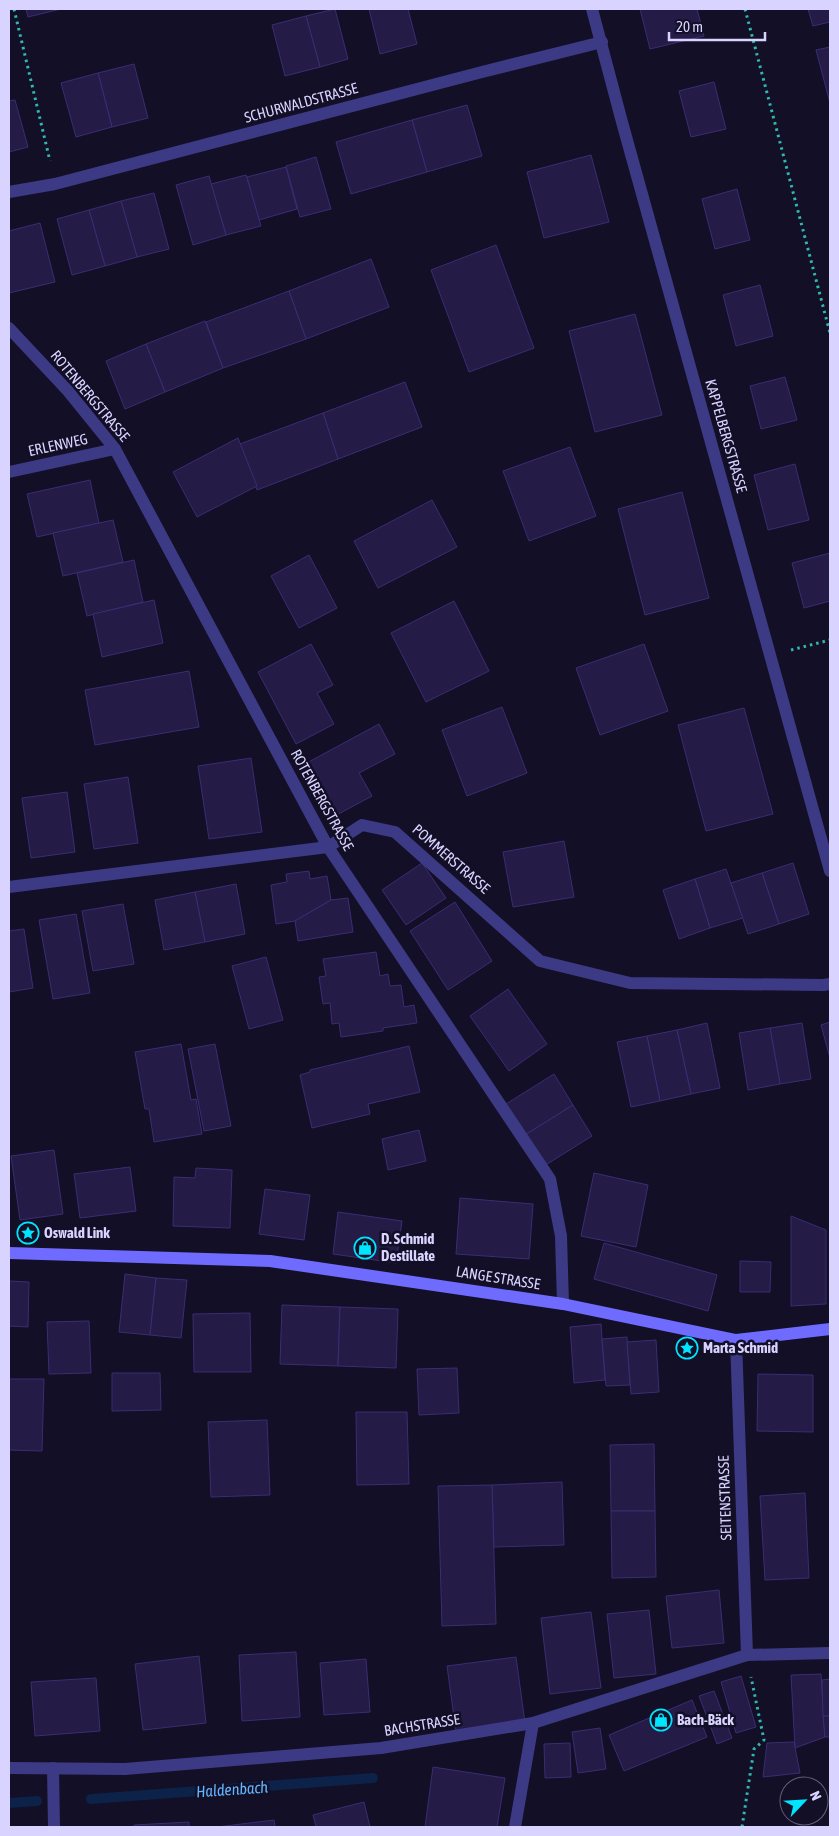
<svg xmlns="http://www.w3.org/2000/svg" width="839" height="1836" viewBox="0 0 839 1836" font-family="'Asap Condensed',sans-serif">
  <style>
    .lines { fill: none; stroke-linecap: round; stroke-linejoin: round }
    .stream { stroke: #0c2248; stroke-width: 10 }
    .building { fill: #241b47; stroke: #3b2d73 }
    .path { stroke: #2fb8b0; stroke-width: 3; stroke-dasharray: 2.5 4; stroke-linecap: butt }
    .service { stroke: #3d3a85; stroke-width: 12 }
    .minor { stroke: #3d3a85; stroke-width: 12 }
    .secondary { stroke: #6f6bff; stroke-width: 12 }
    .labels { text-anchor: middle; stroke-width: 5; stroke-linejoin: round; paint-order: stroke }
    .street-label { font-size: 15px; fill: #d9d4ff; stroke: #130f26 }
    .poi-label { font-size: 15px; font-weight: bold; fill: #d9d4ff; stroke: #130f26; text-anchor: start }
    .water-label { font-size: 16px; font-style: italic; fill: #62b6ff; stroke: #130f26 }
  </style>
  <rect width="100%" height="100%" fill="#130f26"/>
  <g class="lines">
    <g class="stream">
      <polyline points="91,1799 373,1778"/>
      <polyline points="9,1803 37,1801"/>
    </g>
  </g>
  <g class="building">
    <polygon points="26,9 61,9 28,17"/>
    <polygon points="335,9 348,59 320,67 306,16"/>
    <polygon points="369,9 408,9 417,44 380,54"/>
    <polygon points="640,9 697,9 704,36 650,49"/>
    <polygon points="808,9 830,9 830,22 813,26"/>
    <polygon points="306,16 320,67 285,76 272,25"/>
    <polygon points="830,47 830,103 816,50"/>
    <polygon points="134,64 148,118 112,127 98,73"/>
    <polygon points="98,73 112,127 76,137 61,83"/>
    <polygon points="714,82 726,129 691,137 679,91"/>
    <polygon points="15,100 28,147 9,152 9,101"/>
    <polygon points="467,105 482,156 427,172 412,120"/>
    <polygon points="412,120 427,172 351,194 336,142"/>
    <polygon points="591,155 609,222 544,238 527,172"/>
    <polygon points="316,157 331,209 300,217 286,166"/>
    <polygon points="286,167 297,209 259,220 247,177"/>
    <polygon points="246,175 261,226 226,235 211,184"/>
    <polygon points="209,176 226,235 193,245 176,185"/>
    <polygon points="737,189 750,240 715,249 702,199"/>
    <polygon points="154,193 169,249 137,257 121,201"/>
    <polygon points="121,201 137,257 105,266 89,210"/>
    <polygon points="89,210 105,266 72,275 57,219"/>
    <polygon points="40,223 55,282 9,293 9,231"/>
    <polygon points="496,245 534,348 469,372 431,270"/>
    <polygon points="371,259 389,307 306,339 289,291"/>
    <polygon points="760,285 773,336 736,346 723,295"/>
    <polygon points="289,291 306,339 223,368 206,322"/>
    <polygon points="635,314 662,415 595,432 569,331"/>
    <polygon points="205,321 223,368 165,392 146,344"/>
    <polygon points="146,344 165,392 125,409 106,361"/>
    <polygon points="785,377 797,420 761,429 750,386"/>
    <polygon points="405,382 422,427 338,459 323,413"/>
    <polygon points="323,413 338,459 257,490 240,444"/>
    <polygon points="238,438 257,486 197,517 173,472"/>
    <polygon points="570,447 596,516 529,541 503,471"/>
    <polygon points="795,464 809,520 768,530 754,475"/>
    <polygon points="90,480 99,523 37,537 27,494"/>
    <polygon points="682,492 709,598 645,615 618,509"/>
    <polygon points="432,500 457,547 378,588 354,541"/>
    <polygon points="113,520 123,562 63,576 53,533"/>
    <polygon points="830,553 830,601 804,608 792,563"/>
    <polygon points="309,555 337,608 299,628 271,576"/>
    <polygon points="134,560 143,602 87,616 77,573"/>
    <polygon points="154,600 163,643 102,657 93,614"/>
    <polygon points="454,601 489,671 426,702 391,633"/>
    <polygon points="311,644 333,685 317,693 334,724 296,744 258,672"/>
    <polygon points="644,644 668,711 600,735 576,668"/>
    <polygon points="189,671 199,727 95,745 85,690"/>
    <polygon points="502,707 527,773 467,796 442,730"/>
    <polygon points="744,708 773,814 706,831 678,725"/>
    <polygon points="379,724 395,754 359,773 372,796 331,818 303,765"/>
    <polygon points="251,758 262,832 209,839 198,766"/>
    <polygon points="128,777 138,843 94,849 84,784"/>
    <polygon points="67,792 75,852 31,858 22,798"/>
    <polygon points="564,841 574,897 513,907 503,852"/>
    <polygon points="422,863 446,898 406,925 382,890"/>
    <polygon points="793,863 809,914 779,924 762,873"/>
    <polygon points="726,869 743,918 710,928 695,879"/>
    <polygon points="309,871 310,879 327,876 331,900 295,921 276,924 271,885 287,882 286,874"/>
    <polygon points="762,873 779,924 748,934 731,883"/>
    <polygon points="695,879 710,928 679,939 663,890"/>
    <polygon points="236,884 245,934 205,942 195,892"/>
    <polygon points="195,892 205,942 164,950 155,900"/>
    <polygon points="348,898 353,932 298,941 295,921 331,900"/>
    <polygon points="455,902 492,961 448,990 410,931"/>
    <polygon points="123,904 134,964 93,971 82,911"/>
    <polygon points="76,914 90,993 53,999 39,920"/>
    <polygon points="24,929 33,988 9,992 9,931"/>
    <polygon points="376,952 380,976 388,974 390,986 401,985 404,1007 414,1005 417,1023 383,1028 383,1031 341,1037 339,1023 332,1024 330,1003 323,1004 319,977 326,976 323,959"/>
    <polygon points="266,957 283,1020 249,1029 232,966"/>
    <polygon points="508,989 547,1044 509,1071 470,1016"/>
    <polygon points="830,1022 830,1058 821,1025"/>
    <polygon points="707,1023 720,1088 691,1094 677,1030"/>
    <polygon points="802,1023 811,1079 780,1084 770,1028"/>
    <polygon points="770,1028 780,1084 748,1090 739,1033"/>
    <polygon points="677,1030 691,1094 660,1101 647,1036"/>
    <polygon points="647,1036 660,1101 631,1107 617,1042"/>
    <polygon points="181,1044 191,1100 196,1099 202,1134 154,1142 149,1109 145,1109 135,1052"/>
    <polygon points="215,1044 231,1126 204,1131 188,1049"/>
    <polygon points="409,1046 420,1092 368,1104 370,1114 312,1128 300,1075 310,1072 310,1070"/>
    <polygon points="554,1074 573,1105 525,1135 506,1104"/>
    <polygon points="573,1105 592,1136 544,1166 525,1135"/>
    <polygon points="419,1130 426,1161 388,1170 382,1139"/>
    <polygon points="54,1150 63,1214 20,1220 11,1156"/>
    <polygon points="130,1167 136,1211 80,1218 74,1174"/>
    <polygon points="196,1168 232,1170 230,1228 173,1226 174,1177 195,1178"/>
    <polygon points="594,1173 648,1185 636,1247 581,1236"/>
    <polygon points="265,1189 310,1195 304,1240 259,1234"/>
    <polygon points="460,1198 533,1204 529,1259 456,1254"/>
    <polygon points="338,1212 402,1221 396,1263 333,1254"/>
    <polygon points="791,1216 826,1230 826,1304 791,1306"/>
    <polygon points="604,1243 717,1275 708,1311 594,1279"/>
    <polygon points="740,1261 771,1262 770,1292 740,1292"/>
    <polygon points="125,1274 156,1278 150,1335 119,1332"/>
    <polygon points="156,1278 187,1280 181,1338 150,1335"/>
    <polygon points="9,1281 29,1282 28,1327 9,1326"/>
    <polygon points="282,1305 340,1307 338,1366 280,1364"/>
    <polygon points="340,1307 398,1309 396,1368 338,1366"/>
    <polygon points="250,1313 251,1372 194,1372 193,1314"/>
    <polygon points="89,1321 91,1373 49,1374 47,1322"/>
    <polygon points="601,1324 605,1380 574,1383 570,1327"/>
    <polygon points="627,1337 630,1385 606,1386 602,1339"/>
    <polygon points="656,1340 659,1392 631,1394 627,1342"/>
    <polygon points="457,1368 459,1413 419,1415 417,1369"/>
    <polygon points="112,1373 160,1373 161,1410 112,1411"/>
    <polygon points="758,1374 813,1375 813,1432 757,1431"/>
    <polygon points="9,1379 44,1379 42,1451 9,1450"/>
    <polygon points="356,1412 407,1412 409,1484 357,1485"/>
    <polygon points="267,1420 270,1495 211,1497 208,1422"/>
    <polygon points="654,1444 655,1511 611,1511 610,1445"/>
    <polygon points="562,1482 564,1545 494,1547 492,1485"/>
    <polygon points="492,1485 496,1624 442,1626 438,1486"/>
    <polygon points="805,1493 809,1578 765,1580 760,1496"/>
    <polygon points="611,1511 655,1511 656,1577 612,1578"/>
    <polygon points="719,1590 724,1643 672,1648 666,1596"/>
    <polygon points="649,1610 656,1674 614,1678 607,1614"/>
    <polygon points="591,1612 601,1688 550,1694 541,1618"/>
    <polygon points="296,1652 300,1717 242,1721 239,1655"/>
    <polygon points="199,1656 206,1723 143,1730 135,1664"/>
    <polygon points="516,1657 525,1723 456,1732 447,1666"/>
    <polygon points="366,1659 370,1712 324,1715 320,1663"/>
    <polygon points="821,1674 825,1737 795,1748 791,1675"/>
    <polygon points="741,1676 756,1727 736,1733 721,1682"/>
    <polygon points="96,1678 100,1731 35,1736 31,1682"/>
    <polygon points="830,1679 830,1716 823,1716 822,1680"/>
    <polygon points="714,1691 732,1738 717,1744 699,1696"/>
    <polygon points="692,1700 707,1737 624,1771 609,1735"/>
    <polygon points="823,1716 830,1716 830,1737 825,1737"/>
    <polygon points="600,1728 606,1769 578,1773 572,1732"/>
    <polygon points="794,1742 800,1773 763,1777 767,1743"/>
    <polygon points="570,1743 571,1777 545,1778 544,1744"/>
    <polygon points="433,1767 505,1778 497,1827 425,1827"/>
    <polygon points="364,1802 370,1827 316,1827 313,1815"/>
    <polygon points="274,1820 275,1827 217,1827"/>
    <polygon points="189,1822 189,1827 134,1827 134,1825"/>
  </g>
  <g class="lines">
    <g class="path">
      <polyline points="14,9 50,161"/>
      <polyline points="745,9 830,333"/>
      <polyline points="791,650 830,640"/>
      <polyline points="742,1827 754,1749 764,1740 751,1677"/>
    </g>
    <polyline class="service" points="53,1768 54,1827"/>
    <g class="minor">
      <polyline points="592,9 622,122 830,871"/>
      <polyline points="9,192 55,184 482,72 602,42"/>
      <polyline points="9,328 68,391 115,449 328,847 550,1179 561,1236 563,1304"/>
      <polyline points="9,472 115,449"/>
      <polyline points="9,887 328,847 362,825 395,832 540,961 630,983 823,985 830,984"/>
      <polyline points="736,1340 747,1655"/>
      <polyline points="9,1768 125,1769 381,1748 533,1723 747,1655 830,1653"/>
      <polyline points="515,1827 533,1723"/>
    </g>
    <polyline class="secondary" points="9,1253 270,1261 563,1304 736,1340 830,1329"/>
  </g>
  <defs>
    <g id="sight-ring" transform="scale(1.125)"><circle r="9.5" fill="#130f26" stroke="#00e5ff" stroke-width="1.5"/><path d="M0-6L1.8-2.2L6-1.7L2.9 1.2L3.7 5.4L0 3.3L-3.7 5.4L-2.9 1.2L-6-1.7L-1.8-2.2Z" fill="#00e5ff"/></g>
    <g id="shop-ring" transform="scale(1.125)"><circle r="9.5" fill="#130f26" stroke="#00e5ff" stroke-width="1.5"/><path d="M-5-2.5h2.3a2.7 3.5 0 0 1 5.4 0H5L5.5 6h-11ZM-1.5-2.5h3a1.5 2.3 0 0 0-3 0Z" fill="#00e5ff"/></g>
  </defs>
  <g fill-rule="evenodd">
    <use href="#sight-ring" x="28" y="1233"/>
    <use href="#shop-ring" x="365" y="1248"/>
    <use href="#sight-ring" x="687" y="1348"/>
    <use href="#shop-ring" x="661" y="1720"/>
  </g>
  <g class="labels">
    <g class="street-label">
      <text transform="translate(301 103) rotate(-15)" y="5">SCHURWALDSTRASSE</text>
      <text transform="translate(90 396) rotate(50)" y="5">ROTENBERGSTRASSE</text>
      <text transform="translate(726 436) rotate(74)" y="5">KAPPELBERGSTRASSE</text>
      <text transform="translate(58 445) rotate(-12)" y="5">ERLENWEG</text>
      <text transform="translate(322 800) rotate(61)" y="5">ROTENBERGSTRASSE</text>
      <text transform="translate(451 859) rotate(41)" y="5">POMMERSTRASSE</text>
      <text transform="translate(498 1278) rotate(9)" y="5">LANGE STRASSE</text>
      <text transform="translate(725 1498) rotate(-92)" y="5">SEITENSTRASSE</text>
      <text transform="translate(422 1725) rotate(-9)" y="5">BACHSTRASSE</text>
    </g>
    <g class="poi-label">
      <text x="44" y="1238">Oswald Link</text>
      <text x="381" y="1244">D. Schmid<tspan x="381" dy="17">Destillate</tspan></text>
      <text x="703" y="1353">Marta Schmid</text>
      <text x="677" y="1725">Bach-Bäck</text>
    </g>
    <g class="water-label">
      <text transform="translate(232 1789) rotate(-4)" y="6">Haldenbach</text>
    </g>
  </g>
  <rect width="839" height="1836" fill="none" stroke="#d9d4ff" stroke-width="20"/>
  <g transform="translate(804 1801) rotate(65)"><circle r="24" fill="#130f26" stroke="#625e7d"/>
  <path d="M0-4L9 19L0 12L-9 19Z" fill="#00e5ff"/>
  <text y="-8" font-size="14" font-weight="bold" text-anchor="middle" fill="#d9d4ff">N</text>
  </g>
  <path d="M669 32v8h96v-8" fill="none" stroke="#d9d4ff" stroke-width="2.5"/>
  <text x="676" y="32" font-size="15" fill="#d9d4ff" stroke="#130f26" stroke-width="4" paint-order="stroke">20 m</text>
</svg>
